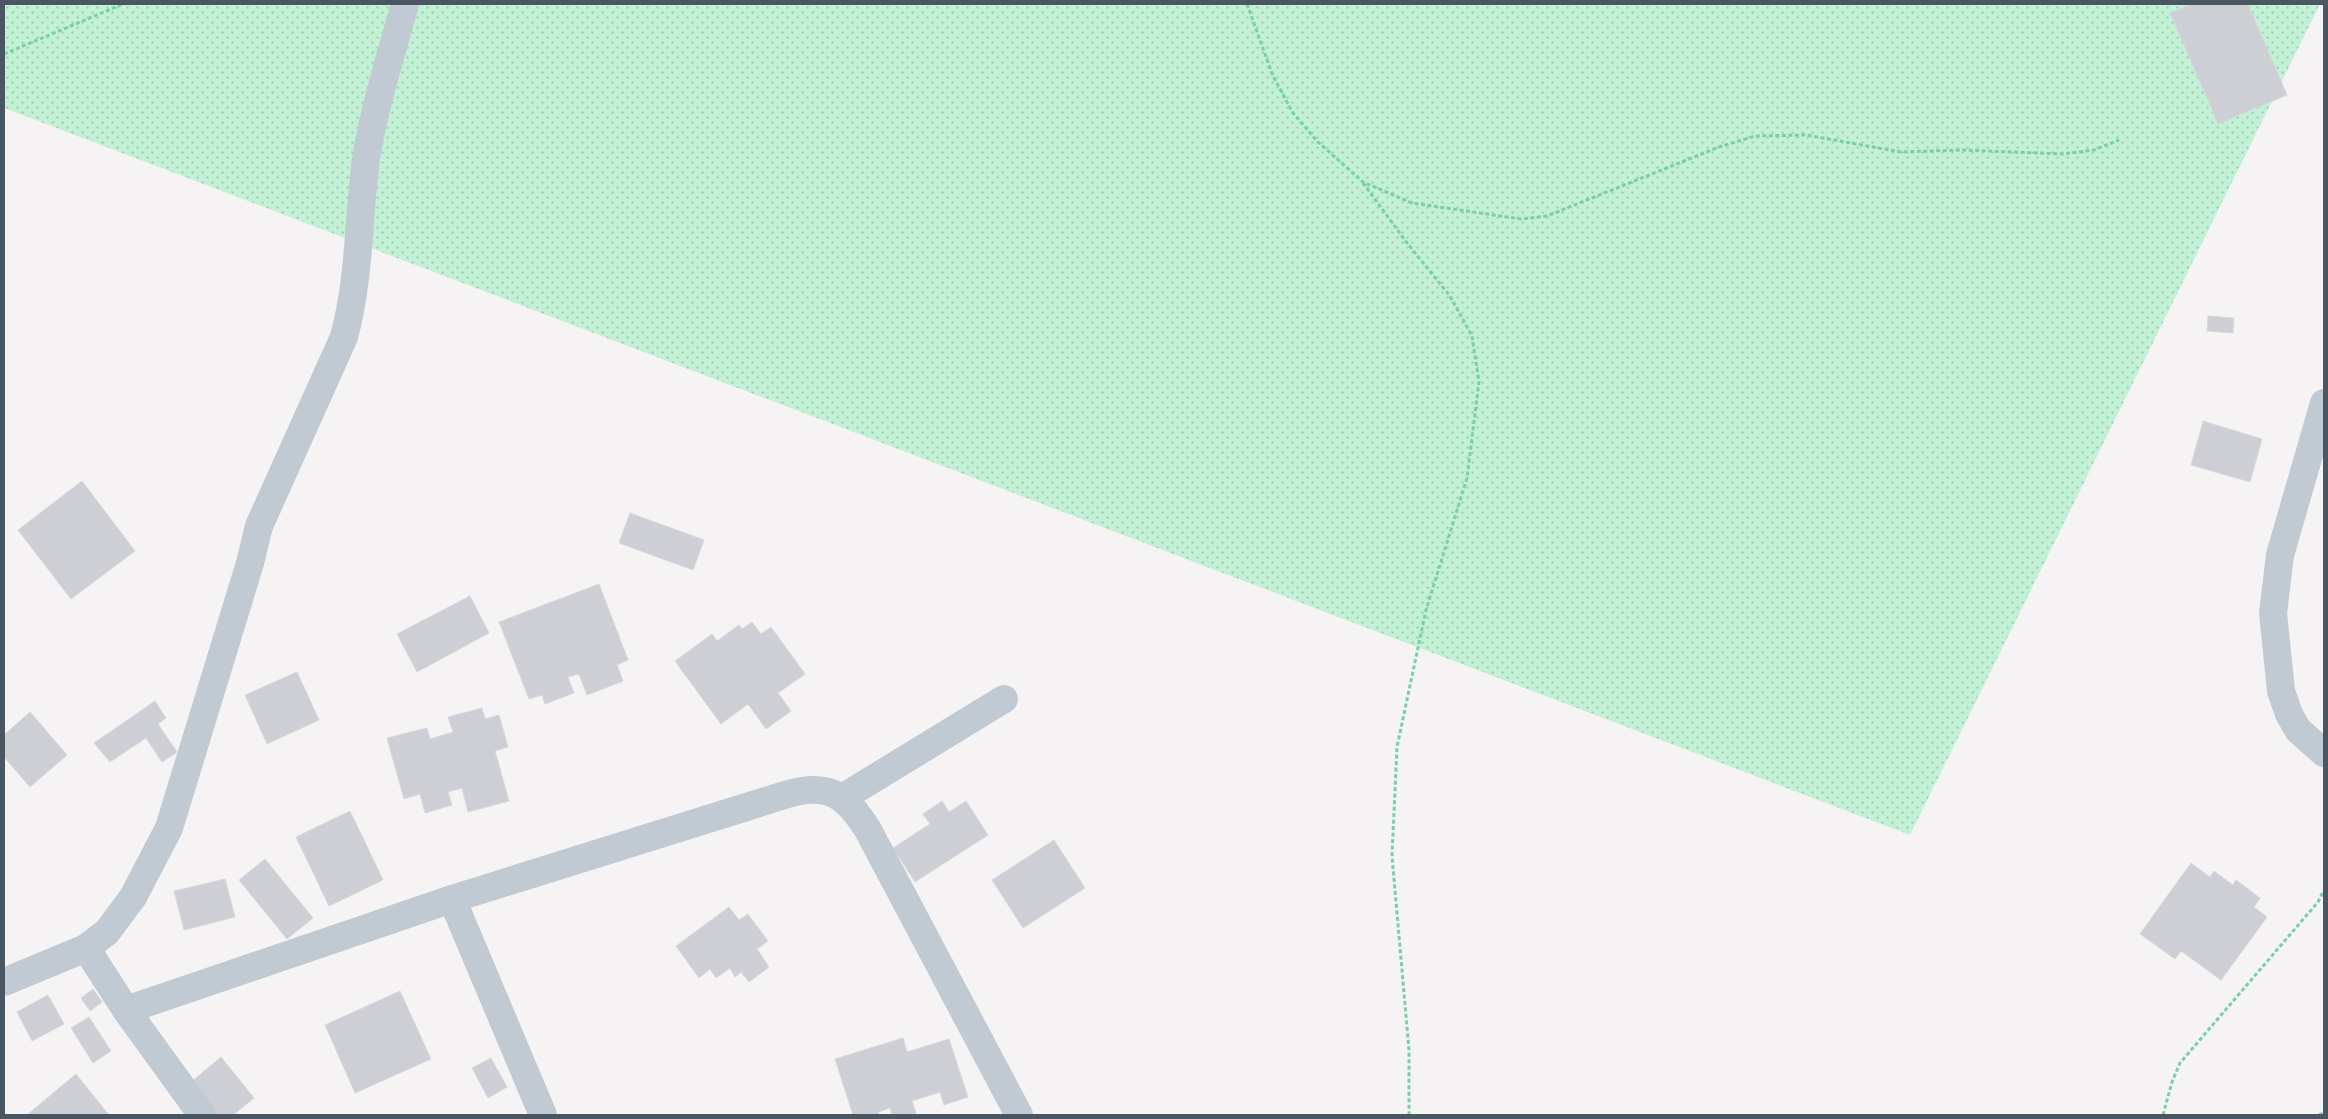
<svg xmlns="http://www.w3.org/2000/svg" width="2328" height="1119" viewBox="0 0 2328 1119" font-family="'Open Sans',sans-serif">
  <style>
    .grass { fill: url(#grass-dots) }
    .building { fill: #cdcfd5; stroke: #d7d9de }
    .lines { fill: none; stroke-linecap: round; stroke-linejoin: round }
    .path { stroke: #7ad0a6; stroke-width: 3; stroke-dasharray: 4 2.5; stroke-linecap: butt }
    .street { stroke: #c1cad2; stroke-width: 28 }
  </style>
  <defs>
    <pattern id="grass-dots" width="8" height="8" patternUnits="userSpaceOnUse" patternTransform="scale(1.25)"><rect width="8" height="8" fill="#c3f1d5"/><path d="M2 2h.1M6 6h.1" fill="none" stroke="#a0c6b0" stroke-width="1.8" stroke-linecap="round"/></pattern>
  </defs>
  <rect width="100%" height="100%" fill="#f5f3f3"/>
  <polygon class="grass" points="4,4 2320,4 1910,835 4,108"/>
  <g class="building">
    <polygon points="2192,4 2248,4 2287,95 2218,124 2170,13"/>
    <polygon points="2208,316 2234,318 2233,333 2207,331"/>
    <polygon points="2203,421 2262,439 2250,482 2191,465"/>
    <polygon points="82,481 135,551 71,599 18,530"/>
    <polygon points="630,513 704,540 693,570 619,543"/>
    <polygon points="599,584 628,660 617,665 623,681 587,695 579,674 568,677 574,693 545,704 542,695 529,699 499,622"/>
    <polygon points="470,596 489,633 417,672 397,634"/>
    <polygon points="752,622 761,634 771,627 805,674 778,693 791,711 766,729 748,704 721,724 675,661 712,634 717,641 739,625 742,629"/>
    <polygon points="297,672 319,720 267,744 245,695"/>
    <polygon points="155,701 166,718 158,724 177,752 162,762 146,738 110,762 94,743"/>
    <polygon points="482,708 485,719 499,715 508,747 495,751 509,801 468,812 462,788 448,792 452,805 425,813 420,794 404,799 387,738 427,728 430,739 453,732 448,717"/>
    <polygon points="30,712 67,755 30,787 4,757 4,735"/>
    <polygon points="942,801 949,812 966,801 988,835 915,882 893,848 930,824 923,814"/>
    <polygon points="350,811 383,880 329,906 296,837"/>
    <polygon points="1054,840 1085,888 1023,928 992,880"/>
    <polygon points="265,859 313,918 287,939 239,880"/>
    <polygon points="2191,863 2210,877 2214,871 2233,885 2236,880 2260,898 2254,907 2267,917 2221,980 2181,951 2175,959 2140,934"/>
    <polygon points="225,879 235,917 184,930 174,891"/>
    <polygon points="729,907 739,920 748,914 768,941 757,949 769,967 749,982 741,972 735,977 730,968 716,978 710,969 699,978 676,946"/>
    <polygon points="93,989 102,1002 90,1011 81,998"/>
    <polygon points="400,991 431,1059 355,1093 325,1025"/>
    <polygon points="48,995 64,1024 32,1041 17,1012"/>
    <polygon points="89,1017 111,1051 93,1063 71,1028"/>
    <polygon points="903,1038 907,1052 949,1039 968,1097 944,1105 940,1092 912,1101 916,1113 907,1115 892,1115 890,1108 878,1112 879,1115 853,1115 835,1059"/>
    <polygon points="221,1057 254,1098 233,1115 216,1115 190,1083"/>
    <polygon points="491,1058 507,1087 488,1098 472,1068"/>
    <polygon points="76,1074 109,1115 27,1115"/>
  </g>
  <g class="lines">
    <g class="path">
      <polyline points="1247,4 1273,76 1293,113 1318,142 1363,182 1412,203 1521,219 1547,216 1719,147 1755,136 1806,135 1901,152 1963,150 2063,154 2094,150 2119,140"/>
      <polyline points="4,54 123,4"/>
      <polyline points="1363,183 1407,243 1450,296 1472,336 1479,382 1467,478 1426,610 1397,747 1392,856 1409,1050 1409,1115"/>
      <polyline points="2163,1115 2172,1082 2180,1063 2318,902 2324,890"/>
      <polyline points="2319,1115 2324,1113"/>
    </g>
    <g class="street">
      <polyline points="2324,403 2280,555 2273,613 2281,691 2289,714 2298,730 2324,753"/>
      <polyline points="842,798 1004,699"/>
      <polyline points="452,899 543,1115"/>
      <polyline points="86,948 126,1010 202,1115"/>
      <path d="M 4,982 L 86,948 L 107,932 L 133,897 L 169,828 L 250,563 L 259,526 L 344,337 C 360,278 358,219 366,159 C 374,107 391,55 405,4"/>
      <path d="M 126,1010 L 452,899 L 788,794 C 829,782 847,796 868,830 L 1019,1115"/>
    </g>
  </g>
  <rect width="2328" height="1119" fill="none" stroke="#4a5661" stroke-width="10"/>
</svg>
